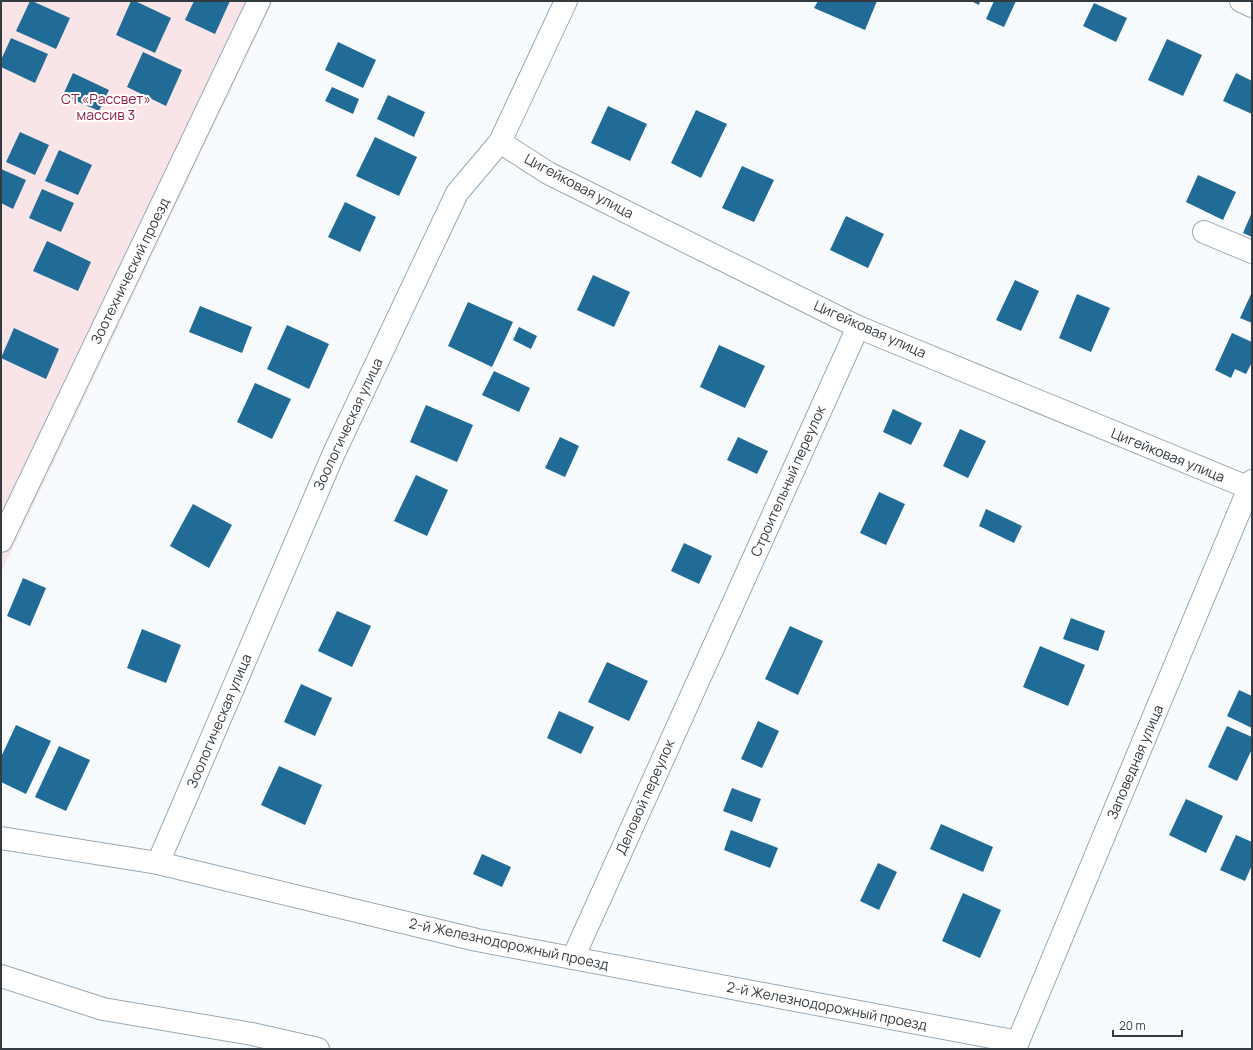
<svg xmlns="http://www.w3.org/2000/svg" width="1253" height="1050" viewBox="0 0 1253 1050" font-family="Manrope,sans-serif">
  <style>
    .garden { fill: #f9e4e8 }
    .building { fill: #206c97 }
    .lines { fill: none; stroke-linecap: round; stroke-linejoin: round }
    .minor-casing { stroke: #97a9b6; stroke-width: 24 }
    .minor { stroke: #fff; stroke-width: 22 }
    .labels { text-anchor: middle; stroke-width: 4; stroke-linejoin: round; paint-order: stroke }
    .park-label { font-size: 14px; fill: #941f46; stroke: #fff }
    .street-label { font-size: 14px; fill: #343b40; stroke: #fff }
  </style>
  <rect width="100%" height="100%" fill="#f7fbfd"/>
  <polygon class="garden" points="1,1 273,1 1,573"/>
  <g class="building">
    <polygon points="30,1 32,1 70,18 56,49 16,31"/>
    <polygon points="131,1 135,1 171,18 155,53 116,35"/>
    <polygon points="194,1 230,1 215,34 185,20"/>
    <polygon points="818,1 877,1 865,30 814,8"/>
    <polygon points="971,1 980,1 979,5"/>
    <polygon points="994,1 1016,1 1004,27 986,19"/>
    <polygon points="1094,3 1127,18 1116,42 1083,26"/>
    <polygon points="11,38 48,54 35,83 1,67 1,60"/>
    <polygon points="1167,39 1202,55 1183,96 1148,80"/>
    <polygon points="338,42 376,60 363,88 325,70"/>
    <polygon points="143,52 182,70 166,106 127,87"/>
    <polygon points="73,73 109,90 99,111 63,95"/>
    <polygon points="1236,73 1252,81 1252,114 1223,101"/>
    <polygon points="332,87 359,99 353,114 325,101"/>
    <polygon points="388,95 425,112 414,137 377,119"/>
    <polygon points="608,106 647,124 630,161 591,143"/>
    <polygon points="696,110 727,124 701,178 671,163"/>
    <polygon points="20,132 49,145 35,175 6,162"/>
    <polygon points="375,137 417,157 399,196 356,176"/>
    <polygon points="59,150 92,165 78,195 45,181"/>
    <polygon points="742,166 774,180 754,222 722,208"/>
    <polygon points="1,169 26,180 13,209 1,203"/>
    <polygon points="1198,175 1236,192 1223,220 1186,202"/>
    <polygon points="42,189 74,203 61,232 29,218"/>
    <polygon points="345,202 376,217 360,252 328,237"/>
    <polygon points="1252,212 1252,237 1243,233"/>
    <polygon points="846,216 884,234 868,268 830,250"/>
    <polygon points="47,241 91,262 78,291 33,271"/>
    <polygon points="593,275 630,292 614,327 577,310"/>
    <polygon points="1015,280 1039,291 1021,331 996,320"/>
    <polygon points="1252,292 1252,323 1240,318"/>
    <polygon points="1077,294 1110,308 1091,352 1059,338"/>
    <polygon points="468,302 513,322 492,367 448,346"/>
    <polygon points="200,306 252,327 242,353 189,332"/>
    <polygon points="287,325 329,344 309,389 267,369"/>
    <polygon points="519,327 537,336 531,349 513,340"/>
    <polygon points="14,328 59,349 46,379 1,358"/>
    <polygon points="1232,333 1252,342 1252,362 1246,374 1235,369 1231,378 1215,370"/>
    <polygon points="719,345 765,366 745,408 700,387"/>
    <polygon points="494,371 530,388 519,412 482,395"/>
    <polygon points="255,383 291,399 272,439 237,422"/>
    <polygon points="426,405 473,425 457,462 410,442"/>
    <polygon points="893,409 922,423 911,445 883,432"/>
    <polygon points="960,429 986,441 968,478 943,466"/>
    <polygon points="560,437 579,446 565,477 545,468"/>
    <polygon points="738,437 768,451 757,474 727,460"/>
    <polygon points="416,475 448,490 427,536 394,521"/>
    <polygon points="879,492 905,504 886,545 860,533"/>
    <polygon points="193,504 232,525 209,568 170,546"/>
    <polygon points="986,509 1022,526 1014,543 979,526"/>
    <polygon points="684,543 712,556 699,584 671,571"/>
    <polygon points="23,578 46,588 30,626 7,616"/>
    <polygon points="337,611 371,626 352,667 318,651"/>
    <polygon points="1071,618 1105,631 1098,651 1063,639"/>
    <polygon points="790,626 823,641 798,695 765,679"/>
    <polygon points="142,629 181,645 166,683 127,668"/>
    <polygon points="1040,646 1085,665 1068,706 1023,687"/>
    <polygon points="607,662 648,681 629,721 588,702"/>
    <polygon points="301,684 332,698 315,736 284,722"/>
    <polygon points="1239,690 1252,696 1252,728 1227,716"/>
    <polygon points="559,711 594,727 581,754 547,738"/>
    <polygon points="758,721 779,731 762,768 741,759"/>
    <polygon points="16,725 51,741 26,794 1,782 1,757"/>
    <polygon points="1227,726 1252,737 1252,749 1237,781 1208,767"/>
    <polygon points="59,746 90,760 66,811 35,797"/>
    <polygon points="279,766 322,785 305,825 261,805"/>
    <polygon points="732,788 761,799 752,822 723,811"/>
    <polygon points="1186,799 1223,816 1206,853 1169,835"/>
    <polygon points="941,824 993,847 983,872 930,849"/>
    <polygon points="731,830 778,848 770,868 724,850"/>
    <polygon points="1236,835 1252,842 1252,865 1245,881 1220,870"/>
    <polygon points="482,854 511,867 502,887 473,874"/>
    <polygon points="878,863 897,872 879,910 860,901"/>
    <polygon points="963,893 1001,910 980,958 942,941"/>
  </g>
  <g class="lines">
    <g class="minor-casing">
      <g id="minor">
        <polyline points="1241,1 1252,6"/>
        <polyline points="500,142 548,173 858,327 1252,489"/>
        <polyline points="1204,232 1252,252"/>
        <polyline points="1,541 259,1"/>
        <polyline points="1,838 158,863 477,940 1018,1042"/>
        <polyline points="158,863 334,453 457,193 500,142 566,1"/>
        <polyline points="573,958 858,327"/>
        <polyline points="1,976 103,1009 252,1034 318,1049"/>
        <polyline points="1015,1049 1252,481"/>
      </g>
    </g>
    <use href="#minor" class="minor"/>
  </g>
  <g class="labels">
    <g class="park-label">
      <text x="106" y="104">СТ «Рассвет»<tspan x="106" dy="16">массив 3</tspan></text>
    </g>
    <g class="street-label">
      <text transform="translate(579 186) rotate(28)" y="5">Цигейковая улица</text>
      <text transform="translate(130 271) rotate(-64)" y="5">Зоотехнический проезд</text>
      <text transform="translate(870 329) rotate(24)" y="5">Цигейковая улица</text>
      <text transform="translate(348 424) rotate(-65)" y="5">Зоологическая улица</text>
      <text transform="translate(1168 455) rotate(22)" y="5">Цигейковая улица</text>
      <text transform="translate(788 481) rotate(-66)" y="5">Строительный переулок</text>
      <text transform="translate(219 721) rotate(-67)" y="5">Зоологическая улица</text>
      <text transform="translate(1135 762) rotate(-67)" y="5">Заповедная улица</text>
      <text transform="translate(645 797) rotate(-66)" y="5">Деловой переулок</text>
      <text transform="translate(509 944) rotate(12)" y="5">2-й Железнодорожный проезд</text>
      <text transform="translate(827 1006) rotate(11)" y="5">2-й Железнодорожный проезд</text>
    </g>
  </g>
  <rect width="1253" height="1050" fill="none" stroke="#343b40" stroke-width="4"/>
  <path d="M1113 1030v6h69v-6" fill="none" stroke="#343b40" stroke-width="2"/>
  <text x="1119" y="1030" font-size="12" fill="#343b40" stroke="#ffffff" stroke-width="3" paint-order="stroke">20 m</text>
</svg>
